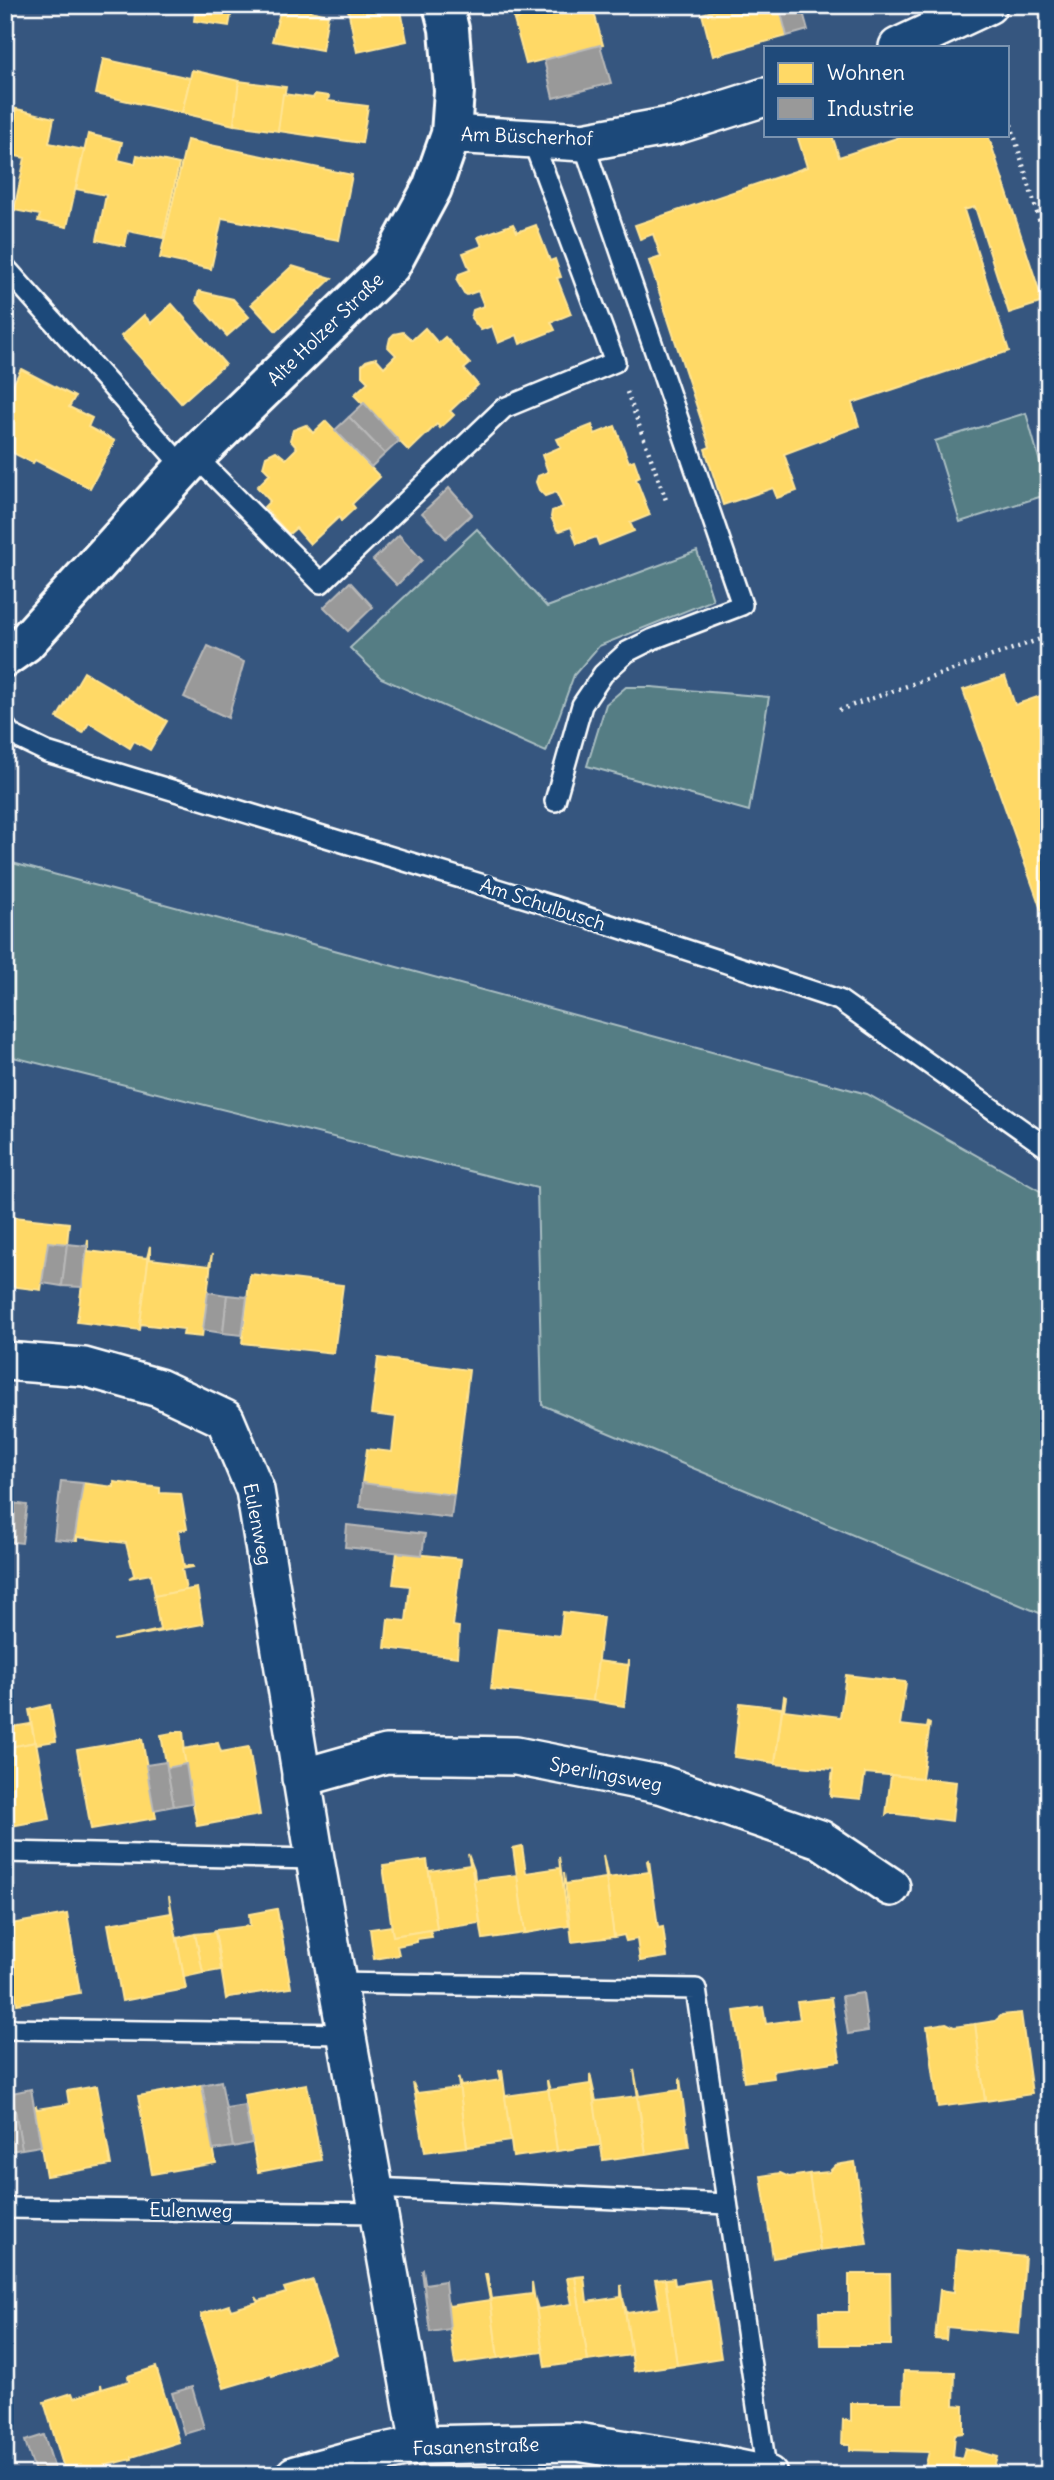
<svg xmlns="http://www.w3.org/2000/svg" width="1054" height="2480" viewBox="0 0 1054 2480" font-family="Delius,sans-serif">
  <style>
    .green { fill: #547d84; stroke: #aabec2; stroke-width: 2 }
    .homes { fill: #ffd966; stroke: #ffe494; stroke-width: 2 }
    .industry { fill: #999; stroke: #b8b8b8; stroke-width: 2 }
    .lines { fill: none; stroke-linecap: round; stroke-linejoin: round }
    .lane-casing { stroke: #fff; stroke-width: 24 }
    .street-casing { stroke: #fff; stroke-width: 42 }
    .secondary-casing { stroke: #fff; stroke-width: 44 }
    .path { stroke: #fff; stroke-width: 4.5; stroke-dasharray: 2 5; stroke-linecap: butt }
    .lane { stroke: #1f4a7a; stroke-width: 19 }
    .street { stroke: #1f4a7a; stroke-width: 37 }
    .secondary { stroke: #1f4a7a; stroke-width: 38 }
    .labels { text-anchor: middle; stroke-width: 7; stroke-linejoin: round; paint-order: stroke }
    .street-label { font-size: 19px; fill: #fff; stroke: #1f4a7a }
  </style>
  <rect width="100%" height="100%" fill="#36567f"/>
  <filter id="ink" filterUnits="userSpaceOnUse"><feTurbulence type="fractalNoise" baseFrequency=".0143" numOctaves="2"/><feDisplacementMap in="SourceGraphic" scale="14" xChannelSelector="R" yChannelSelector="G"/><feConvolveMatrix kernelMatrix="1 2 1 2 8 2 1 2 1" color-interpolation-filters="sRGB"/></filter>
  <g filter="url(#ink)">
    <g class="green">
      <polygon points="1026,413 1049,494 960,522 935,441"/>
      <polygon points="477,529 547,607 697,551 713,600 599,646 574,675 546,752 381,678 350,648"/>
      <polygon points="626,687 651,687 769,697 749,811 587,766 606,704"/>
      <polygon points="5,861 867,1094 1049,1196 1049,1617 542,1405 537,1188 5,1055"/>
    </g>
    <g class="homes">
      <polygon points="196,5 233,5 229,26 194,21"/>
      <polygon points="287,5 311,5 310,11 328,15 322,50 272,41 281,9 286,11"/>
      <polygon points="347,5 400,5 407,41 357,52"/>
      <polygon points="511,5 572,5 514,20"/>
      <polygon points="572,5 592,5 603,45 526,64 514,20"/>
      <polygon points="715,5 779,5 787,36 713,56 702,14 716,10"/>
      <polygon points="103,59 190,78 182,113 96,94"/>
      <polygon points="192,70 239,81 234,125 182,113"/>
      <polygon points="239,81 286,87 278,131 234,125"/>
      <polygon points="283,94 313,98 315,94 329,96 328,101 368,106 362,143 278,131"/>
      <polygon points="5,107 17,109 7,154 5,153"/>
      <polygon points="17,109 54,118 49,143 84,150 67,227 38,221 40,215 14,210 25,158 7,154"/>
      <polygon points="88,134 122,142 118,160 135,164 137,155 179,164 163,238 128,231 125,246 97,240 106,195 76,189"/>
      <polygon points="797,135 832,135 839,157 906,135 988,135 1043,302 1009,313 975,207 964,210 1009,351 852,403 859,426 784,454 797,491 777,498 773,488 723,505 705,449 710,447 649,261 661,257 653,234 640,239 635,225 807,167"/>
      <polygon points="187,140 352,175 339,240 222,218 211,269 160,258"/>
      <polygon points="513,224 517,232 536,225 550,261 555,259 561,277 557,278 571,314 551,322 555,330 520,344 517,335 498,343 492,326 481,330 471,318 473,310 484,306 478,291 467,295 464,293 457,281 459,274 470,270 463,253 482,246 478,237"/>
      <polygon points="292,266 332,278 276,331 251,304"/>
      <polygon points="199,291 233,299 249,317 227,336 196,301"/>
      <polygon points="172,304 225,364 181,403 121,336 144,315 151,323"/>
      <polygon points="425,328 438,343 445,337 470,364 464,369 478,385 450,411 454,415 449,420 440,428 437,424 409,451 354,395 368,382 362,376 362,365 366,361 376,358 384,367 396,355 388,347 390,338 394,334 403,332 412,340"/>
      <polygon points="21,369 75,397 69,407 92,418 88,427 115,441 90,488 35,460 33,463 5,449 5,400"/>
      <polygon points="326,421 380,477 352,504 355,508 341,521 339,517 310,544 296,528 289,534 264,507 270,501 257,487 270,474 263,467 266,456 276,451 286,459 297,448 290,440 293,430 306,425 313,433"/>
      <polygon points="592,425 595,434 615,426 629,462 634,460 640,477 636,479 650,515 630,523 634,531 599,545 596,537 577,544 571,527 560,531 557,530 551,517 552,511 563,507 556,492 545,496 539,490 536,482 538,476 548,472 542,455 561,447 557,439"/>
      <polygon points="84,672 167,721 150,750 134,741 130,748 89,723 83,733 57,718"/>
      <polygon points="1005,676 1015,705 1049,693 1049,925 1047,926 963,690"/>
      <polygon points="5,1216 69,1223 67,1244 48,1242 41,1290 8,1286 9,1283 5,1283"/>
      <polygon points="88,1239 88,1251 147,1258 150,1246 140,1330 77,1322"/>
      <polygon points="150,1246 150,1259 209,1266 212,1254 202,1337 183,1335 184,1329 140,1324"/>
      <polygon points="250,1274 343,1285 334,1353 242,1343"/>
      <polygon points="378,1358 469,1370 454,1495 362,1483 367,1449 392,1452 396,1417 371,1414"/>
      <polygon points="114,1482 160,1488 160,1493 181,1494 187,1529 178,1531 184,1566 192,1565 193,1567 182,1569 186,1590 155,1596 151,1574 129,1578 134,1575 126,1543 77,1537 77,1541 74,1541 83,1483 114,1487"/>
      <polygon points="397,1552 461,1559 453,1626 459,1627 457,1657 385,1648 388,1619 406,1621 410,1586 393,1584"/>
      <polygon points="197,1588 203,1624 113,1640 160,1630 154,1596"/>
      <polygon points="563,1612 603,1617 593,1701 491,1689 498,1629 560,1636"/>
      <polygon points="629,1660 624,1706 593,1701 598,1661 629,1665"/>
      <polygon points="846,1675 906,1682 900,1725 927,1728 928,1723 930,1724 922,1778 865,1773 861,1799 830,1796 833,1769 775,1764 784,1696 786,1697 784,1710 840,1717"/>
      <polygon points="740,1703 782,1708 775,1763 734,1757"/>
      <polygon points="50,1705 56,1741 37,1744 35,1742 29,1710"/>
      <polygon points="31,1724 35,1742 5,1748 5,1728"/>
      <polygon points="183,1731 186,1764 167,1768 161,1735"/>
      <polygon points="142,1739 156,1818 91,1829 77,1750"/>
      <polygon points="36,1742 50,1819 5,1827 5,1748"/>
      <polygon points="218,1743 221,1752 249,1747 260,1815 197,1826 183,1749"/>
      <polygon points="891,1775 956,1782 952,1821 889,1813 886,1815"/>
      <polygon points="522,1846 526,1873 560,1868 559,1857 569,1926 525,1933 513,1848"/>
      <polygon points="468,1854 474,1870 480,1923 437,1929 429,1871 470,1865"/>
      <polygon points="603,1855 608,1878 649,1872 647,1861 649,1860 658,1928 663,1927 667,1957 640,1961 637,1939 626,1941 624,1935 614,1937"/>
      <polygon points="427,1860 437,1929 393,1936 383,1866"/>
      <polygon points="472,1870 475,1880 517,1875 525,1933 483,1939"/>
      <polygon points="564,1873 565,1884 606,1878 614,1937 572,1942"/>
      <polygon points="169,1896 186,1989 122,2001 108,1924 171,1913"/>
      <polygon points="277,1909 291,1988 229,1997 226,1999 215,1930 250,1926 249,1914"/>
      <polygon points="67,1914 80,1993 17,2004 5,1941 5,1925"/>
      <polygon points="391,1926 393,1936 430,1930 432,1937 417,1939 417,1942 397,1946 399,1955 374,1959 370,1929"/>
      <polygon points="215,1932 221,1970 203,1973 195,1934"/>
      <polygon points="195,1934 203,1973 184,1977 177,1938"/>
      <polygon points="5,1941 12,1974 5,1975"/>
      <polygon points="831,1998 840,2061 773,2071 774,2078 744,2082 734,2011 763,2007 766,2024 800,2019 797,2002"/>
      <polygon points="1021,2013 1032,2094 985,2101 975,2024 995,2021 1002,2015"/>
      <polygon points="946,2023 954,2027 975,2024 985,2101 938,2107 927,2026"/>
      <polygon points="502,2070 511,2141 467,2147 458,2077 461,2086 501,2080 499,2071"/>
      <polygon points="634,2070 639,2096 680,2090 680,2078 689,2147 646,2154"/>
      <polygon points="590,2074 601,2145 557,2151 547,2080 550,2090 590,2084"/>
      <polygon points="590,2074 596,2101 637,2096 646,2154 603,2160"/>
      <polygon points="458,2077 467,2147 425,2152 413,2083 417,2093 459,2088"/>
      <polygon points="547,2080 557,2151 513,2157 505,2096 548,2090"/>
      <polygon points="307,2084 321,2160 258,2172 244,2095"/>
      <polygon points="202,2085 216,2163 152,2174 138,2096"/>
      <polygon points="97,2086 111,2165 46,2176 34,2106 36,2106 37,2109 69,2104 67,2091"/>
      <polygon points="855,2162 867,2244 820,2250 809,2174 829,2172 836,2165"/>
      <polygon points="780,2173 789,2177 809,2174 820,2250 773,2258 761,2176"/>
      <polygon points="957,2250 1025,2257 1019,2334 947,2327 946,2340 935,2339 940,2290 954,2292"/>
      <polygon points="485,2274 487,2274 498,2358 455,2364 445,2295 449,2306 490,2300"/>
      <polygon points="487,2274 491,2299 532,2294 532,2282 543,2352 498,2358"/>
      <polygon points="849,2274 890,2274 891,2345 820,2345 819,2312 849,2312"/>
      <polygon points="584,2276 587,2302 621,2297 621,2285 632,2355 588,2361 575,2277"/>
      <polygon points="575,2277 588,2361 545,2367 535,2299 538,2309 572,2304 567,2278"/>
      <polygon points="674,2278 675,2285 709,2280 721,2358 677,2365 665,2279"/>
      <polygon points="665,2279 677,2365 634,2371 624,2302 627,2313 660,2308 655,2280"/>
      <polygon points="313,2280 336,2354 272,2376 271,2374 224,2388 201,2314 229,2305 231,2310 258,2302 256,2297 259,2301 286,2293 284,2288"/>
      <polygon points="156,2367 179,2442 132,2457 132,2459 66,2475 44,2402 72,2393 74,2398 101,2389 101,2384 102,2389 129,2381 128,2376"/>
      <polygon points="904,2371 955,2372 954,2405 964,2406 964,2433 955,2434 953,2457 962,2459 965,2448 997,2457 992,2475 923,2475 929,2452 850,2450 850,2444 842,2444 843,2420 851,2421 851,2403 903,2403"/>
    </g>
    <g class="industry">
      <polygon points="779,5 801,5 808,30 787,36"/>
      <polygon points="600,45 611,83 553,98 544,60"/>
      <polygon points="364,403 399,441 385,454 349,417"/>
      <polygon points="349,417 385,454 371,467 335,430"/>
      <polygon points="449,488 472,514 446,538 422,513"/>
      <polygon points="399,535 422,560 397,585 373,560"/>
      <polygon points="350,582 373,607 348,631 324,607"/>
      <polygon points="208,646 244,662 228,718 184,697"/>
      <polygon points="48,1242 67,1244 62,1286 42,1283"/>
      <polygon points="67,1244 87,1246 82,1287 62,1286"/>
      <polygon points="208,1292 227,1295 223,1333 203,1330"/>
      <polygon points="227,1295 247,1297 242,1335 223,1333"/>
      <polygon points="61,1481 83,1483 74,1541 54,1539"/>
      <polygon points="362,1483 454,1495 451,1518 360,1507"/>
      <polygon points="5,1502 27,1505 22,1543 5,1541"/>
      <polygon points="347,1525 425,1534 422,1555 345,1547"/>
      <polygon points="166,1762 174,1806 154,1810 146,1765"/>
      <polygon points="186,1764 192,1803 174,1806 167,1768"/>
      <polygon points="863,1993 868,2031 848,2034 842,1996"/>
      <polygon points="221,2081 233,2147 213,2150 202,2085"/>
      <polygon points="31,2089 41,2146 22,2149 12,2093"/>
      <polygon points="245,2105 252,2143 233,2147 226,2108"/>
      <polygon points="15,2111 22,2149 5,2152 5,2112"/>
      <polygon points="423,2270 425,2284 445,2281 450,2329 430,2332 422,2271"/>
      <polygon points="192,2387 204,2428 184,2434 172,2393"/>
      <polygon points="44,2435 56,2473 36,2475 25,2441"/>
    </g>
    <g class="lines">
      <g class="lane-casing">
        <g id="lane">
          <polyline points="5,267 184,468"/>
          <polyline points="195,456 321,583 504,408 615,362 532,139"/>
          <polyline points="5,726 12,735 47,752 556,907 839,1000 1049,1149"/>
          <polyline points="555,801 582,705 603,674 627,652 653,639 742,605 583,142"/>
          <polyline points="5,1852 315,1859"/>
          <polyline points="336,1983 696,1989 767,2475"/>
          <polyline points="5,2029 345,2034"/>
          <polyline points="373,2188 727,2204"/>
          <polyline points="5,2208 377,2213"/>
        </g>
      </g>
      <g class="street-casing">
        <g id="street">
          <polyline points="898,47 988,5"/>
          <polyline points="451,134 583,142 676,125 765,97"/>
          <polyline points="5,1361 84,1367 159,1388 225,1419 255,1490 315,1859 420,2445"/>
          <polyline points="301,1778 386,1754 516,1756 663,1785 820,1839 891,1887"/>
          <polyline points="295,2475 365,2456 420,2445 577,2442 715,2464 768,2475"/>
        </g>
      </g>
      <g class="secondary-casing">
        <polyline id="secondary" points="5,657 25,643 195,456 390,266 432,188 451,134 454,91 449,29 443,5"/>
      </g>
      <g class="path">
        <polyline points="1049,35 1046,198 1049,198"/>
        <polyline points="1007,111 1049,253"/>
        <polyline points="627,392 666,500"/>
        <polyline points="839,710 1049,636"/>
      </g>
      <use href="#lane" class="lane"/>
      <use href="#street" class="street"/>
      <use href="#secondary" class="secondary"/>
    </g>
  </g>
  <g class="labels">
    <g class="street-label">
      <text transform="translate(527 136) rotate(2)" y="7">Am Büscherhof</text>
      <text transform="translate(325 329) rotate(-44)" y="7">Alte Holzer Straße</text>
      <text transform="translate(543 904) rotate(18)" y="7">Am Schulbusch</text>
      <text transform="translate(258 1524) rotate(79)" y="7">Eulenweg</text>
      <text transform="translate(606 1774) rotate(11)" y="7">Sperlingsweg</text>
      <text transform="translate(191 2210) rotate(1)" y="7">Eulenweg</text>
      <text transform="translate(476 2446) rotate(-2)" y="7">Fasanenstraße</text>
    </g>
  </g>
  <rect width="1054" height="2480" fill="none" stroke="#1f4a7a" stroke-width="28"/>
  <rect x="14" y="14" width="1026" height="2452" fill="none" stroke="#fff" stroke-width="2.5" filter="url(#ink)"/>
  <rect x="764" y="46" width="245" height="91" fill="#1f4a7a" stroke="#7992af" stroke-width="2"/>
  <rect x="778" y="63" width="35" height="21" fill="#ffd966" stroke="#7992af" stroke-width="2"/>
  <text x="827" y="80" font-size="21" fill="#ffffff">Wohnen</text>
  <rect x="778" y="98" width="35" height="21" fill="#999999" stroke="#7992af" stroke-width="2"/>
  <text x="827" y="116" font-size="21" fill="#ffffff">Industrie</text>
</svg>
